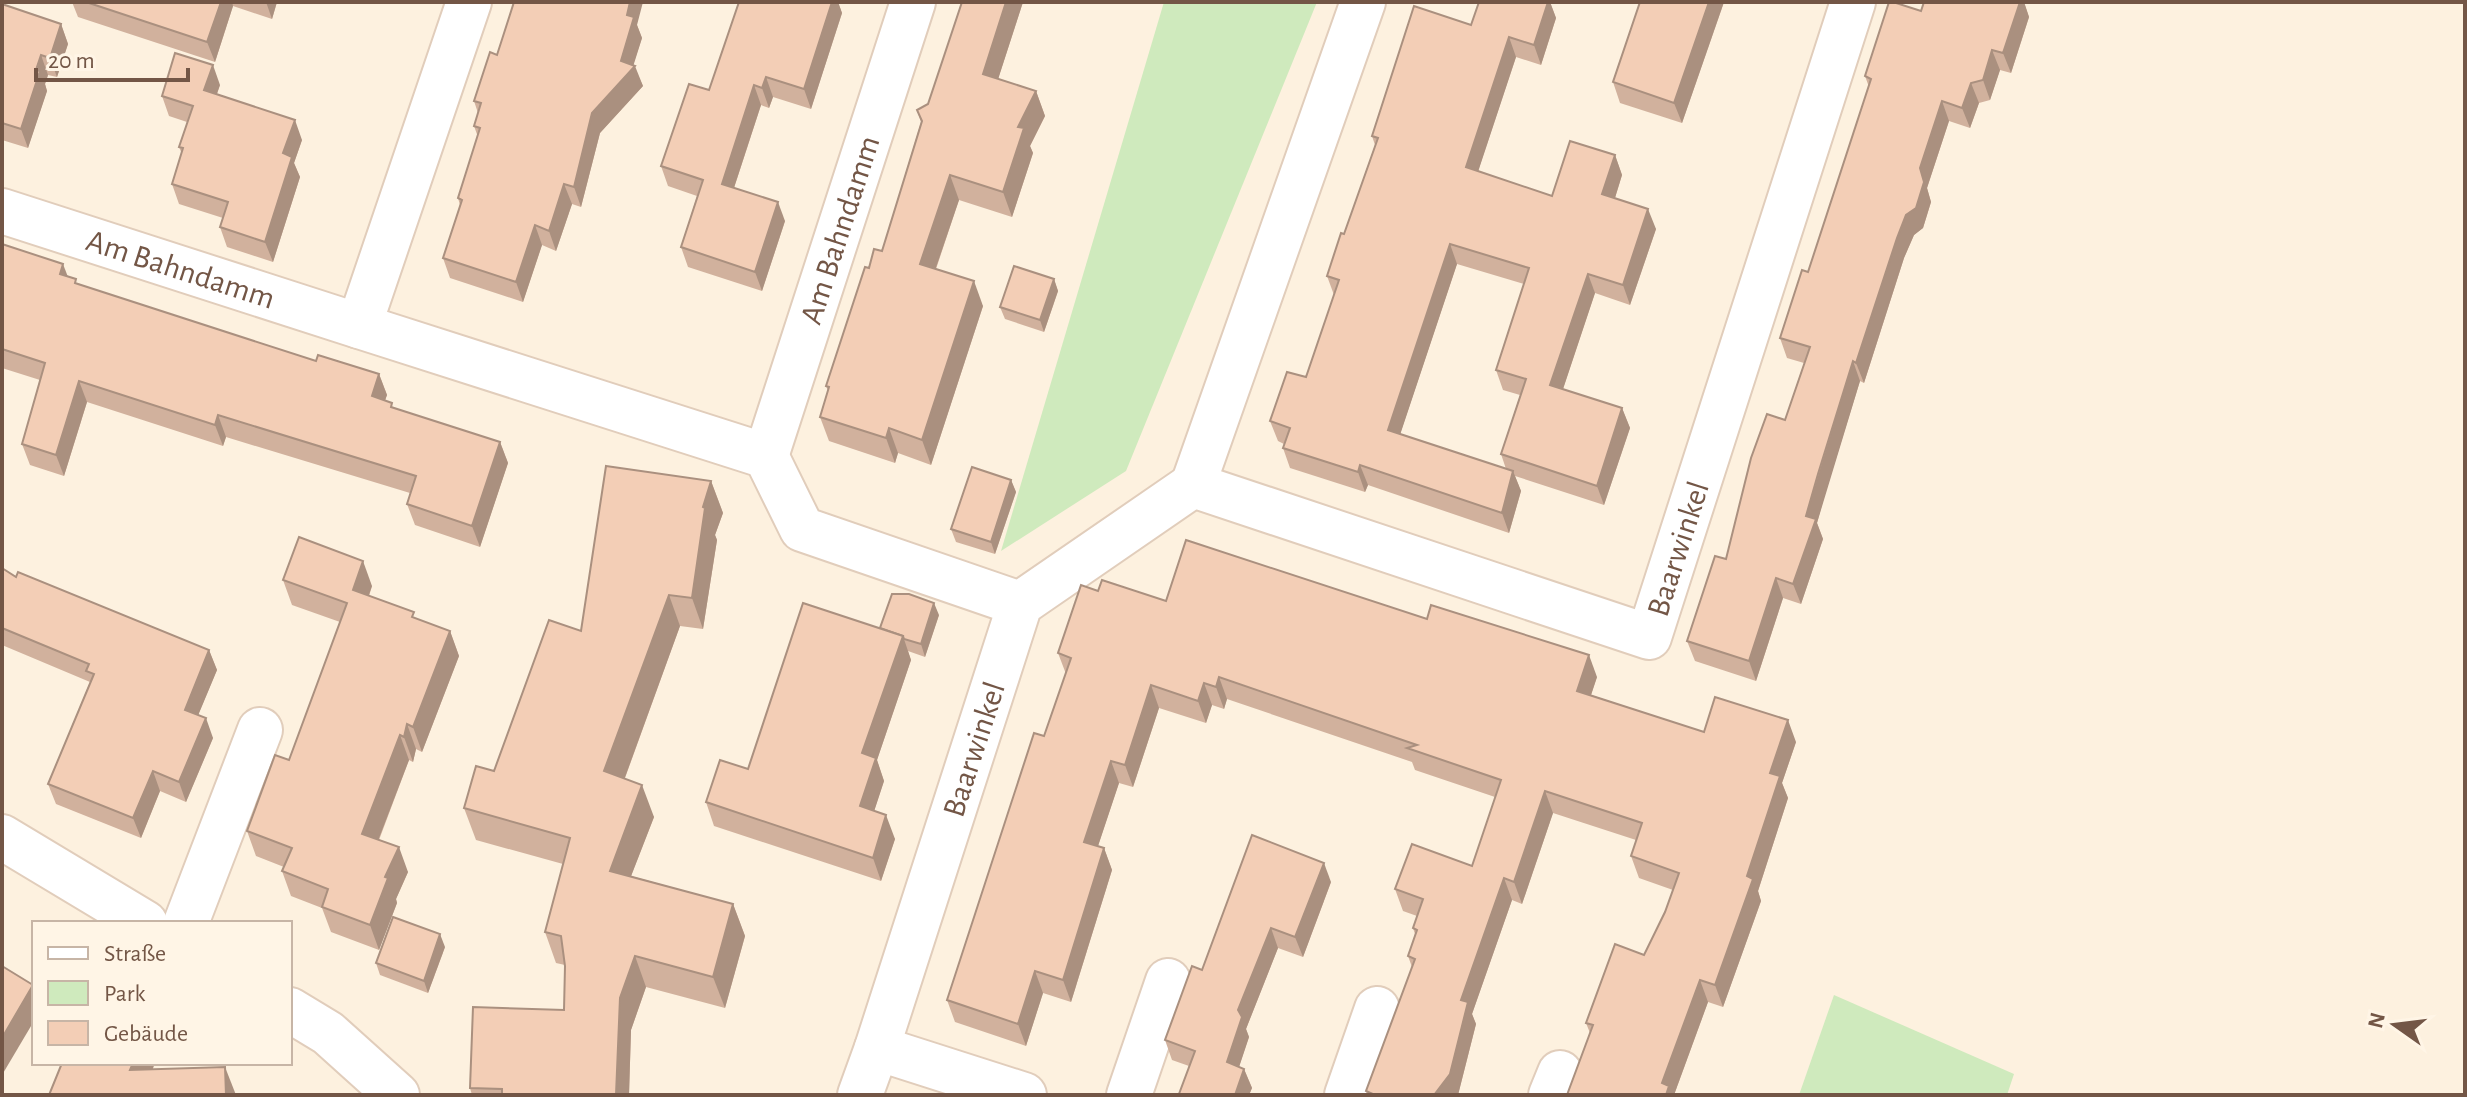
<svg xmlns="http://www.w3.org/2000/svg" width="2467" height="1097" viewBox="0 0 2467 1097" font-family="'Alegreya Sans',sans-serif">
  <style>
    .green { fill: #cfeabd }
    .lines { fill: none; stroke-linecap: round; stroke-linejoin: round }
    .minor-casing { stroke: #e1cdbb; stroke-width: 48 }
    .minor { stroke: #fff; stroke-width: 44 }
    .wall { fill: #d1b19d; fill-rule: evenodd }
    .shaded-wall { fill: #aa907f }
    .building { fill: #f3ceb6; stroke: #aa907f; stroke-width: 2 }
    .labels { text-anchor: middle; stroke-width: 8; stroke-linejoin: round; paint-order: stroke }
    .street-label { font-size: 32px; fill: #735646; stroke: #fff5e6 }
  </style>
  <rect width="100%" height="100%" fill="#fdf1df"/>
  <g class="green">
    <polygon points="1164,2 1317,2 1126,471 1001,551"/>
    <polygon points="1834,995 2014,1074 2007,1095 1799,1095"/>
  </g>
  <g class="lines">
    <g class="minor-casing">
      <g id="minor">
        <polyline points="469,2 359,326 766,456 802,529 1020,604"/>
        <path id="s1" d="M 2,211 L 359,326"/>
        <path id="s2" d="M 766,456 L 913,2"/>
        <polyline points="1193,485 1363,2"/>
        <polyline points="2,837 145,923"/>
        <polyline points="186,923 260,730"/>
        <polyline points="290,1010 328,1033 397,1095"/>
        <polyline points="877,1048 1024,1095"/>
        <path id="s3" d="M 860,1095 L 877,1048 L 1020,604 L 1193,485 L 1649,637 L 1853,2"/>
        <polyline points="1129,1095 1168,981"/>
        <polyline points="1347,1095 1377,1009"/>
        <polyline points="1551,1095 1560,1073"/>
      </g>
    </g>
    <use href="#minor" class="minor"/>
  </g>
  <g class="wall">
    <polygon points="72,2 277,2 272,19 233,6 215,62 78,17"/>
    <polygon points="739,2 838,2 842,13 811,109 773,97 769,108 761,105 734,188 785,221 762,291 688,267 681,247 697,196 668,186 661,166 709,90"/>
    <polygon points="962,2 1023,2 998,79 1036,91 1045,116 1030,146 1033,153 1012,217 959,200 936,269 983,306 931,465 898,453 895,463 829,441 820,417 828,391 826,386 869,268 882,251 921,122 917,110 928,104"/>
    <path d="M 1479,2 L 1550,2 L 1556,18 L 1541,65 L 1516,57 L 1478,171 L 1552,196 L 1615,155 L 1622,175 L 1615,198 L 1656,229 L 1630,305 L 1595,293 L 1563,389 L 1622,408 L 1630,428 L 1604,505 L 1515,476 L 1521,491 L 1509,533 L 1368,485 L 1365,492 L 1290,468 L 1283,448 L 1284,444 L 1278,441 L 1270,421 L 1306,377 L 1334,295 L 1327,276 L 1344,234 L 1375,145 L 1372,136 L 1471,25 ZM 1457,264 L 1524,284 L 1496,370 L 1503,390 L 1520,395 L 1501,454 L 1506,469 L 1400,434 Z"/>
    <polygon points="1640,2 1724,2 1682,123 1620,103 1613,82"/>
    <polygon points="1924,2 2024,2 2029,17 2011,73 2000,70 1990,100 1979,103 1970,128 1949,121 1927,188 1931,202 1923,228 1914,235 1904,258 1864,383 1860,381 1825,494 1817,523 1823,539 1801,604 1783,598 1756,681 1695,661 1687,641 1726,559 1785,420 1804,363 1787,358 1780,338 1808,272 1869,87 1865,76 1921,11"/>
    <polygon points="2,4 61,24 68,44 57,77 48,75 45,84 47,91 28,148 2,140"/>
    <polygon points="637,25 642,38 633,65 643,86 600,133 581,207 572,204 556,251 542,245 523,302 450,278 443,258 460,205 458,198 478,137 474,126 478,113 474,101 497,55"/>
    <polygon points="220,85 217,94 302,140 294,163 300,177 273,262 227,247 220,227 223,218 179,204 172,184 182,154 179,147 187,122 169,116 162,96"/>
    <polygon points="2,244 68,277 78,284 316,361 379,374 387,395 385,400 394,408 500,442 508,463 480,547 415,525 407,504 410,493 226,437 223,446 87,402 64,476 30,465 22,444 40,380 2,368"/>
    <polygon points="1054,279 1058,291 1044,332 1005,319 1000,307"/>
    <polygon points="1011,480 1016,492 995,554 956,542 951,529"/>
    <polygon points="711,481 723,513 715,535 717,540 703,629 680,626 625,778 654,817 631,876 733,904 745,936 725,1008 646,987 631,1030 629,1095 472,1095 470,1088 564,1010 565,965 556,963 545,932 563,864 476,840 464,808 494,771 581,631"/>
    <polygon points="2,568 16,577 209,650 217,670 198,715 213,738 186,802 160,791 141,838 56,804 48,784 90,682 2,645"/>
    <polygon points="283,580 372,586 369,596 417,619 450,631 459,656 422,752 416,749 413,762 409,760 379,840 408,872 396,899 397,903 379,950 331,932 322,908 291,896 282,871 284,867 256,856 247,831 289,760 340,622 292,605"/>
    <polygon points="1098,591 1166,601 1597,677 1591,695 1704,732 1796,742 1782,783 1788,798 1758,891 1761,901 1723,1007 1708,1002 1674,1095 1567,1095 1590,1033 1586,1023 1644,955 1665,912 1673,890 1639,878 1631,856 1636,840 1553,813 1522,904 1512,900 1472,1014 1476,1024 1458,1095 1367,1095 1366,1091 1412,967 1408,956 1415,934 1413,928 1417,916 1403,911 1395,889 1472,866 1495,797 1415,770 1412,762 1227,699 1224,709 1212,705 1206,723 1159,708 1133,787 1119,783 1098,846 1104,848 1112,870 1071,1002 1043,993 1026,1046 955,1022 947,1000 1044,736 1066,674 1058,653"/>
    <polygon points="939,615 925,657 908,651 911,660 877,760 884,781 874,811 895,839 881,881 714,826 706,802 748,769 880,628"/>
    <polygon points="1331,882 1303,957 1278,948 1246,1029 1249,1037 1239,1067 1244,1069 1252,1088 1249,1095 1179,1095 1189,1066 1172,1060 1165,1040 1202,970"/>
    <polygon points="445,947 428,993 380,975 376,963"/>
  </g>
  <g class="shaded-wall">
    <polygon points="221,2 232,2 233,6 215,62 207,42"/>
    <polygon points="266,2 277,2 272,19"/>
    <polygon points="630,2 643,2 637,25 642,38 632,70 635,66 643,86 600,133 581,207 574,187 592,113 621,61 627,15"/>
    <polygon points="832,2 838,2 842,13 811,109 804,89"/>
    <polygon points="1006,2 1023,2 992,98 983,74"/>
    <polygon points="1548,2 1550,2 1556,18 1541,65 1534,45"/>
    <polygon points="1709,2 1724,2 1682,123 1674,103"/>
    <polygon points="2020,2 2024,2 2029,17 2011,73 2003,53"/>
    <polygon points="61,24 68,44 57,77 50,58"/>
    <polygon points="1509,37 1516,57 1473,187 1466,167"/>
    <polygon points="1992,50 2000,70 1990,100 1983,80"/>
    <polygon points="41,55 48,75 45,84 47,91 28,148 21,129"/>
    <polygon points="213,65 220,85 211,110 204,90"/>
    <polygon points="766,77 773,97 769,108 762,88"/>
    <polygon points="1971,83 1979,103 1970,128 1962,108"/>
    <polygon points="754,85 761,105 729,203 722,184"/>
    <polygon points="1036,91 1045,116 1030,146 1033,153 1012,217 1003,192 1018,127"/>
    <polygon points="1942,101 1949,121 1927,188 1931,202 1923,228 1914,235 1904,258 1864,383 1856,363"/>
    <polygon points="295,120 302,140 294,163 300,177 273,262 265,242 283,153"/>
    <polygon points="1615,155 1622,175 1610,214 1602,194"/>
    <polygon points="950,175 959,200 929,288 920,264"/>
    <polygon points="564,184 572,204 556,251 549,231"/>
    <polygon points="778,202 785,221 762,291 755,272"/>
    <polygon points="1648,209 1656,229 1630,305 1623,285"/>
    <polygon points="535,225 542,245 523,302 516,282"/>
    <polygon points="1450,244 1457,264 1395,450 1388,430"/>
    <polygon points="63,264 71,285 60,274"/>
    <polygon points="1588,274 1595,293 1558,404 1550,385"/>
    <polygon points="1054,279 1058,291 1044,332 1040,320"/>
    <polygon points="974,281 983,306 931,465 922,440"/>
    <polygon points="1853,361 1860,381 1817,523 1823,539 1801,604 1793,584 1806,516"/>
    <polygon points="379,374 387,395 379,417 372,396"/>
    <polygon points="79,381 87,402 64,476 56,455"/>
    <polygon points="1622,408 1630,428 1604,505 1597,486"/>
    <polygon points="218,415 226,437 223,446 215,425"/>
    <polygon points="889,428 898,453 895,463 886,438"/>
    <polygon points="500,442 508,463 480,547 472,526"/>
    <polygon points="1360,465 1368,485 1365,492 1358,472"/>
    <polygon points="1513,471 1521,491 1509,533 1502,513"/>
    <polygon points="1011,480 1016,492 995,554 991,542"/>
    <polygon points="711,481 723,513 715,535 717,540 703,629 692,598 703,507"/>
    <polygon points="363,561 372,586 362,615 353,590"/>
    <polygon points="1776,578 1783,598 1756,681 1749,661"/>
    <polygon points="669,595 680,626 616,802 604,771"/>
    <polygon points="934,603 939,615 925,657 921,644"/>
    <polygon points="450,631 459,656 422,752 413,727"/>
    <polygon points="903,636 911,660 877,760 884,781 868,830 860,806 862,753"/>
    <polygon points="209,650 217,670 192,730 185,710"/>
    <polygon points="1589,655 1597,677 1585,713 1577,691"/>
    <polygon points="1219,677 1227,699 1224,709 1216,687"/>
    <polygon points="1204,683 1212,705 1206,723 1198,701"/>
    <polygon points="1151,685 1159,708 1133,787 1125,765"/>
    <polygon points="206,718 213,738 186,802 179,782"/>
    <polygon points="1788,720 1796,742 1782,783 1788,798 1758,891 1761,901 1723,1007 1715,985 1747,876 1770,773"/>
    <polygon points="407,724 416,749 413,762 404,737"/>
    <polygon points="400,735 409,760 371,859 362,834"/>
    <polygon points="1111,761 1119,783 1092,864 1084,842"/>
    <polygon points="153,771 160,791 141,838 133,818"/>
    <polygon points="642,785 654,817 621,902 610,871"/>
    <polygon points="1545,791 1553,813 1522,904 1514,882"/>
    <polygon points="886,815 895,839 881,881 873,858"/>
    <polygon points="399,847 408,872 396,899 397,903 379,950 370,925 385,877"/>
    <polygon points="1104,848 1112,870 1071,1002 1063,980"/>
    <polygon points="1324,863 1331,882 1303,957 1295,937"/>
    <polygon points="1504,878 1512,900 1472,1014 1476,1024 1458,1095 1434,1095 1461,1000"/>
    <polygon points="733,904 745,936 725,1008 713,977"/>
    <polygon points="1271,928 1278,948 1246,1029 1249,1037 1234,1082 1227,1062 1238,1010"/>
    <polygon points="440,934 445,947 428,993 424,981"/>
    <polygon points="635,956 646,987 631,1030 629,1095 616,1095 620,998"/>
    <polygon points="1035,971 1043,993 1026,1046 1018,1024"/>
    <polygon points="1700,980 1708,1002 1674,1095 1666,1095 1662,1083"/>
    <polygon points="33,985 34,1021 2,1075 2,1038"/>
    <polygon points="133,1063 155,1063 143,1095 130,1070"/>
    <polygon points="225,1067 236,1095 226,1095"/>
    <polygon points="1244,1069 1252,1088 1249,1095 1235,1095"/>
  </g>
  <g class="building">
    <polygon points="86,2 221,2 207,42"/>
    <polygon points="514,2 630,2 627,15 634,17 621,61 635,66 592,113 574,187 564,184 549,231 535,225 516,282 443,258 462,200 458,198 480,128 474,126 481,103 474,101 490,52 497,55"/>
    <polygon points="739,2 832,2 804,89 766,77 762,88 754,85 722,184 778,202 755,272 681,247 703,180 661,166 689,84 709,90"/>
    <polygon points="962,2 1006,2 983,74 1036,91 1018,127 1024,128 1003,192 950,175 920,264 974,281 922,440 889,428 886,438 820,417 829,387 826,386 865,267 869,268 874,249 882,251 922,121 917,110 928,104"/>
    <polygon points="1479,2 1548,2 1534,45 1509,37 1466,167 1552,196 1570,141 1615,155 1602,194 1648,209 1623,285 1588,274 1550,385 1622,408 1597,486 1501,454 1526,379 1496,370 1529,268 1450,244 1388,430 1513,471 1502,513 1360,465 1358,472 1283,448 1290,428 1270,421 1287,372 1306,377 1339,280 1327,276 1341,233 1344,234 1378,138 1372,136 1414,6 1471,25"/>
    <polygon points="1640,2 1709,2 1674,103 1613,82"/>
    <polygon points="1889,2 1893,2 1921,11 1924,2 2020,2 2003,53 1992,50 1983,80 1971,83 1962,108 1942,101 1920,168 1924,182 1916,208 1906,215 1897,238 1856,363 1853,361 1818,474 1806,516 1816,519 1793,584 1776,578 1749,661 1687,641 1715,556 1726,559 1751,458 1767,414 1785,420 1810,347 1780,338 1802,270 1808,272 1871,79 1865,76"/>
    <polygon points="2,4 61,24 50,58 41,55 36,70 40,71 21,129 2,123"/>
    <polygon points="175,53 213,65 204,90 295,120 283,153 292,157 265,242 220,227 228,202 172,184 183,148 179,147 193,106 162,96"/>
    <polygon points="2,244 63,264 60,274 76,279 75,283 316,361 318,355 379,374 372,396 392,403 391,407 500,442 472,526 407,504 416,476 218,415 215,425 79,381 56,455 22,444 45,363 2,349"/>
    <polygon points="1014,266 1054,279 1040,320 1000,307"/>
    <polygon points="606,466 711,481 703,507 705,508 692,598 669,595 604,771 642,785 610,871 733,904 713,977 635,956 620,998 616,1095 502,1095 502,1089 470,1088 473,1007 564,1010 565,966 561,936 545,932 570,838 464,808 476,766 494,771 549,620 581,631"/>
    <polygon points="972,467 1011,480 991,542 951,529"/>
    <polygon points="299,537 363,561 353,590 414,612 412,617 450,631 413,727 407,724 404,737 400,735 362,834 399,847 385,877 388,878 370,925 322,907 328,889 282,871 292,848 247,831 275,755 289,760 347,603 283,580"/>
    <polygon points="1186,540 1427,619 1431,605 1589,655 1577,691 1704,732 1715,697 1788,720 1770,773 1780,776 1747,876 1753,879 1715,985 1700,980 1662,1083 1669,1086 1666,1095 1567,1095 1593,1025 1586,1023 1615,944 1644,955 1665,912 1679,873 1631,856 1642,823 1545,791 1514,882 1504,878 1461,1000 1468,1002 1450,1074 1434,1095 1375,1095 1366,1091 1415,959 1408,956 1417,930 1413,928 1423,899 1395,889 1412,844 1472,866 1501,780 1407,748 1417,745 1219,677 1216,687 1204,683 1198,701 1151,685 1125,765 1111,761 1084,842 1104,848 1063,980 1035,971 1018,1024 947,1000 1034,733 1044,736 1071,658 1058,653 1081,585 1098,591 1102,580 1166,601"/>
    <polygon points="2,568 16,577 18,572 209,650 185,710 206,718 179,782 153,771 133,818 48,784 94,674 86,671 89,664 2,628"/>
    <polygon points="892,594 909,594 934,603 921,644 904,639 903,636 880,628"/>
    <polygon points="803,603 903,636 862,753 876,758 860,806 886,815 873,858 706,802 720,760 748,769"/>
    <polygon points="1252,835 1324,863 1295,937 1271,928 1238,1010 1242,1017 1227,1062 1244,1069 1235,1095 1181,1095 1179,1094 1195,1051 1165,1040 1192,966 1202,970"/>
    <polygon points="393,917 440,934 424,981 376,963"/>
    <polygon points="2,966 33,985 2,1038"/>
    <polygon points="62,1063 133,1063 130,1070 225,1067 226,1095 49,1095"/>
  </g>
  <g class="labels">
    <g class="street-label">
      <text dy="11" stroke="none"><textPath href="#s2" startOffset="238">Am Bahndamm</textPath></text>
      <text dy="11" stroke="none"><textPath href="#s1" startOffset="188">Am Bahndamm</textPath></text>
      <text dy="11" stroke="none"><textPath href="#s3" startOffset="1300">Baarwinkel</textPath></text>
      <text dy="11" stroke="none"><textPath href="#s3" startOffset="364">Baarwinkel</textPath></text>
    </g>
  </g>
  <rect width="2467" height="1097" fill="none" stroke="#735646" stroke-width="8"/>
  <rect x="32" y="921" width="260" height="144" fill="#fff5e6" stroke="#c7b5a6" stroke-width="2"/>
  <rect x="48" y="947" width="40" height="12" fill="#ffffff" stroke="#c7b5a6" stroke-width="2"/>
  <text x="104" y="961" font-size="24" fill="#735646">Straße</text>
  <rect x="48" y="981" width="40" height="24" fill="#cfeabd" stroke="#c7b5a6" stroke-width="2"/>
  <text x="104" y="1001" font-size="24" fill="#735646">Park</text>
  <rect x="48" y="1021" width="40" height="24" fill="#f3ceb6" stroke="#c7b5a6" stroke-width="2"/>
  <text x="104" y="1041" font-size="24" fill="#735646">Gebäude</text>
  <g transform="translate(2395 1025) rotate(284)" stroke="#fff5e6" stroke-width="6" paint-order="stroke">
  <path d="M0-6L14 30L0 20L-14 30Z" fill="#735646"/>
  <text y="-12" font-size="22" font-weight="bold" text-anchor="middle" fill="#735646">N</text>
  </g>
  <path d="M36 68v12h152v-12" fill="none" stroke="#735646" stroke-width="4"/>
  <text x="48" y="68" font-size="24" fill="#735646" stroke="#fff5e6" stroke-width="6" paint-order="stroke">20 m</text>
</svg>
